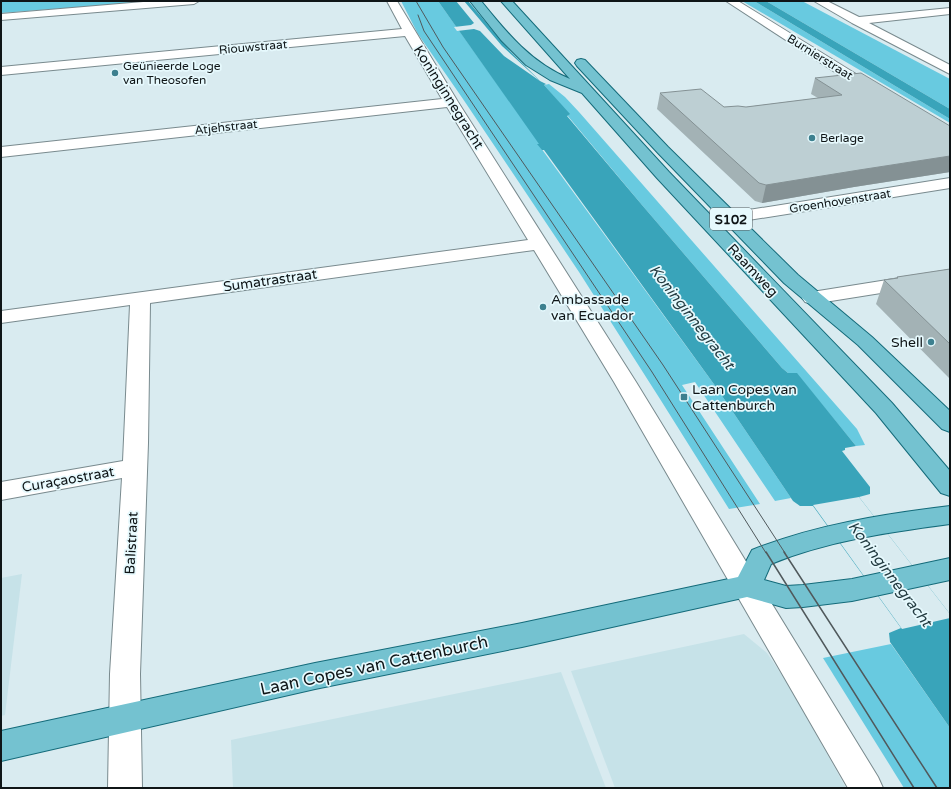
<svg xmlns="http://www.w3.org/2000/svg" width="951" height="789" viewBox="0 0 951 789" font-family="'Varela Round',sans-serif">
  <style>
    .built { fill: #c6e2e8 }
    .green { fill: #68cae0 }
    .water { fill: #39a4ba }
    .pier { fill: #d9ebf0 }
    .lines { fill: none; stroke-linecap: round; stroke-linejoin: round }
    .minor-casing { stroke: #798a8e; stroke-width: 2 }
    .major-casing { stroke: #146b7a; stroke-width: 2 }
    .minor { fill: #fff; fill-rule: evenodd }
    .major { fill: #74c2d0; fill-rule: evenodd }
    .tram-far1 { stroke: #50595c; stroke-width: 1 }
    .tram { stroke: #50595c; stroke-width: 1.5 }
    .wall { fill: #a3b2b5 }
    .shaded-wall { fill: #849194 }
    .building { fill: #bdcfd3; stroke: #849194 }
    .poi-dot { fill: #3d808f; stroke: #e6f9fd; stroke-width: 1.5 }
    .labels { text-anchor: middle; stroke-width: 3.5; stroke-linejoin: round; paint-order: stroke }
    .far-street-label { font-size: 12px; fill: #0f1517; stroke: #e6f9fd }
    .far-poi-label { font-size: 12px; fill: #0f1517; stroke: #e6f9fd; text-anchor: start }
    .shield { fill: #e6f9fd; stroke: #50595c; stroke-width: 1 }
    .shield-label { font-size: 13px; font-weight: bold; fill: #0f1517 }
    .street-label { font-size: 14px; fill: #0f1517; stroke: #e6f9fd }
    .poi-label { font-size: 14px; fill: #0f1517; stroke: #e6f9fd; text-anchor: start }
    .water-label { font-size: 15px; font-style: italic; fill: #243c42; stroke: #e6f9fd }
    .near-street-label { font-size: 17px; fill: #0f1517; stroke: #e6f9fd }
  </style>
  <rect width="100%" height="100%" fill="#d9ebf0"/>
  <g class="built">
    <polygon points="22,574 5,715 1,716 1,578"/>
    <polygon points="744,634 767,653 788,684 846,788 615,788 571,671"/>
    <polygon points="561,672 606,788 233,788 231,740"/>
  </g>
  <g class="green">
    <polygon points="1,1 160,1 1,13"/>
    <polygon points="401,1 438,1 540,144 538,144 716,387 791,498 775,501 695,382 682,385 760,504 729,509 660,399 579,272 463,99 418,34"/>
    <polygon points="742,1 754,1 950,119 950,123"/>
    <polygon points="766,1 802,1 950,79 950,109"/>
    <polygon points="549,84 565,97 579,112 857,429 865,445 856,446 797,374 788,373 782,368 642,205 567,115 569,114 544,85"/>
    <polygon points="891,644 950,728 950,788 904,788 823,658"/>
  </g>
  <g class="water">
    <polygon points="438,1 468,1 510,51 540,81 546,84 544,85 570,114 567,116 642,205 782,368 788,373 797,373 856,446 845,448 845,450 842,451 870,487 870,494 859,497 950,614 950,728 890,642 889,633 901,628 813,506 800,506 793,501 716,387 544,150 542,150 537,144 539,144"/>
    <polygon points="754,1 766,1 950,109 950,119"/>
  </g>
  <g class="pier">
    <polygon points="456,1 464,1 502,46 540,81 504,56 480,31 474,29 457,31 454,27 471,25 474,23"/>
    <polygon points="859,497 950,614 950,618 902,629 813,505"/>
  </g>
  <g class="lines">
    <g class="minor-casing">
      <g id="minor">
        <polygon points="155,1 199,1 194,4 1,20 1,14"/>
        <polygon points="387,1 397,1 458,102 636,382 878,777 883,788 848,788 614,382 534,250 150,303 148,443 140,674 142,788 108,788 110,674 122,478 1,500 1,482 123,461 130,305 1,323 1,311 528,240 447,107 1,157 1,147 442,99 405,36 1,75 1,67 402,29"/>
        <polygon points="726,1 738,1 877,87 879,90 877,93 867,93"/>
        <polygon points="814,1 827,1 859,17 950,8 950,14 869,23 950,65 950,74 852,23"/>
        <polygon points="950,178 950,188 730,223 724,222 722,218 724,214 730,213"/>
        <polygon points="950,270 950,282 812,304 805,302 802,298 805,294 812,292"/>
      </g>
    </g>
    <g class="major-casing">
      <g id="major">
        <path d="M 470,1 L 481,1 C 507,33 531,63 570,79 L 501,1 L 512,1 L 669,172 L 892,403 L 950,471 L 950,496 L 941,493 L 876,413 L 657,178 L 582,93 L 550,80 L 526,65 L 501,40 Z"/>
        <polygon points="581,59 585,60 668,147 798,275 872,337 950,411 950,432 942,429 858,345 784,283 658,153 577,66 575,63 577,60"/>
        <path d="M 950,506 L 950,524 C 890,532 827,541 771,564 L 764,580 L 786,586 L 803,585 L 852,579 L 950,558 L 950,580 L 852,601 L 803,607 L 786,608 L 747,597 L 522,647 L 315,689 L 1,761 L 1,731 L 315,663 L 522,623 L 738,577 L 752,550 C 814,525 883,514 950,506 Z"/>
      </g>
    </g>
    <use href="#minor" class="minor"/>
    <use href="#major" class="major"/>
    <g class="tram-far1">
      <polyline points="416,1 443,47 663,365 785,553"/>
      <polyline points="418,15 424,31 652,372 766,553"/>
    </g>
    <g class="tram">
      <polyline points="766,552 914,788"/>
      <polyline points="784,552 937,788"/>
    </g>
  </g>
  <g class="wall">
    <polygon points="815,78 950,126 950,172 854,187 762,203 755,201 657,109 660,93 724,107 746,107 818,98 811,94"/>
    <polygon points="950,269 950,379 876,304 884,280 896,278 897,277"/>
  </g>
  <polygon class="shaded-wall" points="950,156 950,172 854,187 762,203 766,185 859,170"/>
  <g class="building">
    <polygon points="861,73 950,126 950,156 859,170 766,185 759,183 660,93 701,89 724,107 738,106 746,107 842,95 815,78"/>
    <polygon points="950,269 950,344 884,280 898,278 897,277"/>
  </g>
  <g class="poi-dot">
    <circle cx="115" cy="73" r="4"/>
    <circle cx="812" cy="138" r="4"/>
    <circle cx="543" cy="307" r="4"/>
    <circle cx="931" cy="342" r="4"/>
    <rect x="680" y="393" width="8" height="8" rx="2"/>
  </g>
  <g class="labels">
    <g class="far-street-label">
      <text transform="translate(253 47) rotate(-5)" y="4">Riouwstraat</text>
      <text transform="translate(820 57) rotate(32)" y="4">Burnierstraat</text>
      <text transform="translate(226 127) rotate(-6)" y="4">Atjehstraat</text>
      <text transform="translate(840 201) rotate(-9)" y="4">Groenhovenstraat</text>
    </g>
    <g class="far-poi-label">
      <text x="123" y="70">Geünieerde Loge<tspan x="123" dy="14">van Theosofen</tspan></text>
      <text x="820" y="142">Berlage</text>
    </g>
    <rect class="shield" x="710" y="208" width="42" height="22" rx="3"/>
    <g class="shield-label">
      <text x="731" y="224">S102</text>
    </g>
    <g class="street-label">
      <text transform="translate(449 97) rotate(58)" y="5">Koninginnegracht</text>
      <text transform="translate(753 270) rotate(47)" y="5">Raamweg</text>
      <text transform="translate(270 280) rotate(-8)" y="5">Sumatrastraat</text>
      <text transform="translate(68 479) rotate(-10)" y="5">Curaçaostraat</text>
      <text transform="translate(131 543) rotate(-87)" y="5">Balistraat</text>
    </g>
    <g class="poi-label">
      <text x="551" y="304">Ambassade<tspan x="551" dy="16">van Ecuador</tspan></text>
      <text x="923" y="347" text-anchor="end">Shell</text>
      <text x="692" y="394">Laan Copes van<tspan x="692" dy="16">Cattenburch</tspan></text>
    </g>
    <g class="water-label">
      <text transform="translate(692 317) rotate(52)" y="5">Koninginnegracht</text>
      <text transform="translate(890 574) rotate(53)" y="5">Koninginnegracht</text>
    </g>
    <g class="near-street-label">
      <text transform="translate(374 665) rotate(-12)" y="6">Laan Copes van Cattenburch</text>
    </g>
  </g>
  <rect width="951" height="789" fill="none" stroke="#0f1517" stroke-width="4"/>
</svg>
